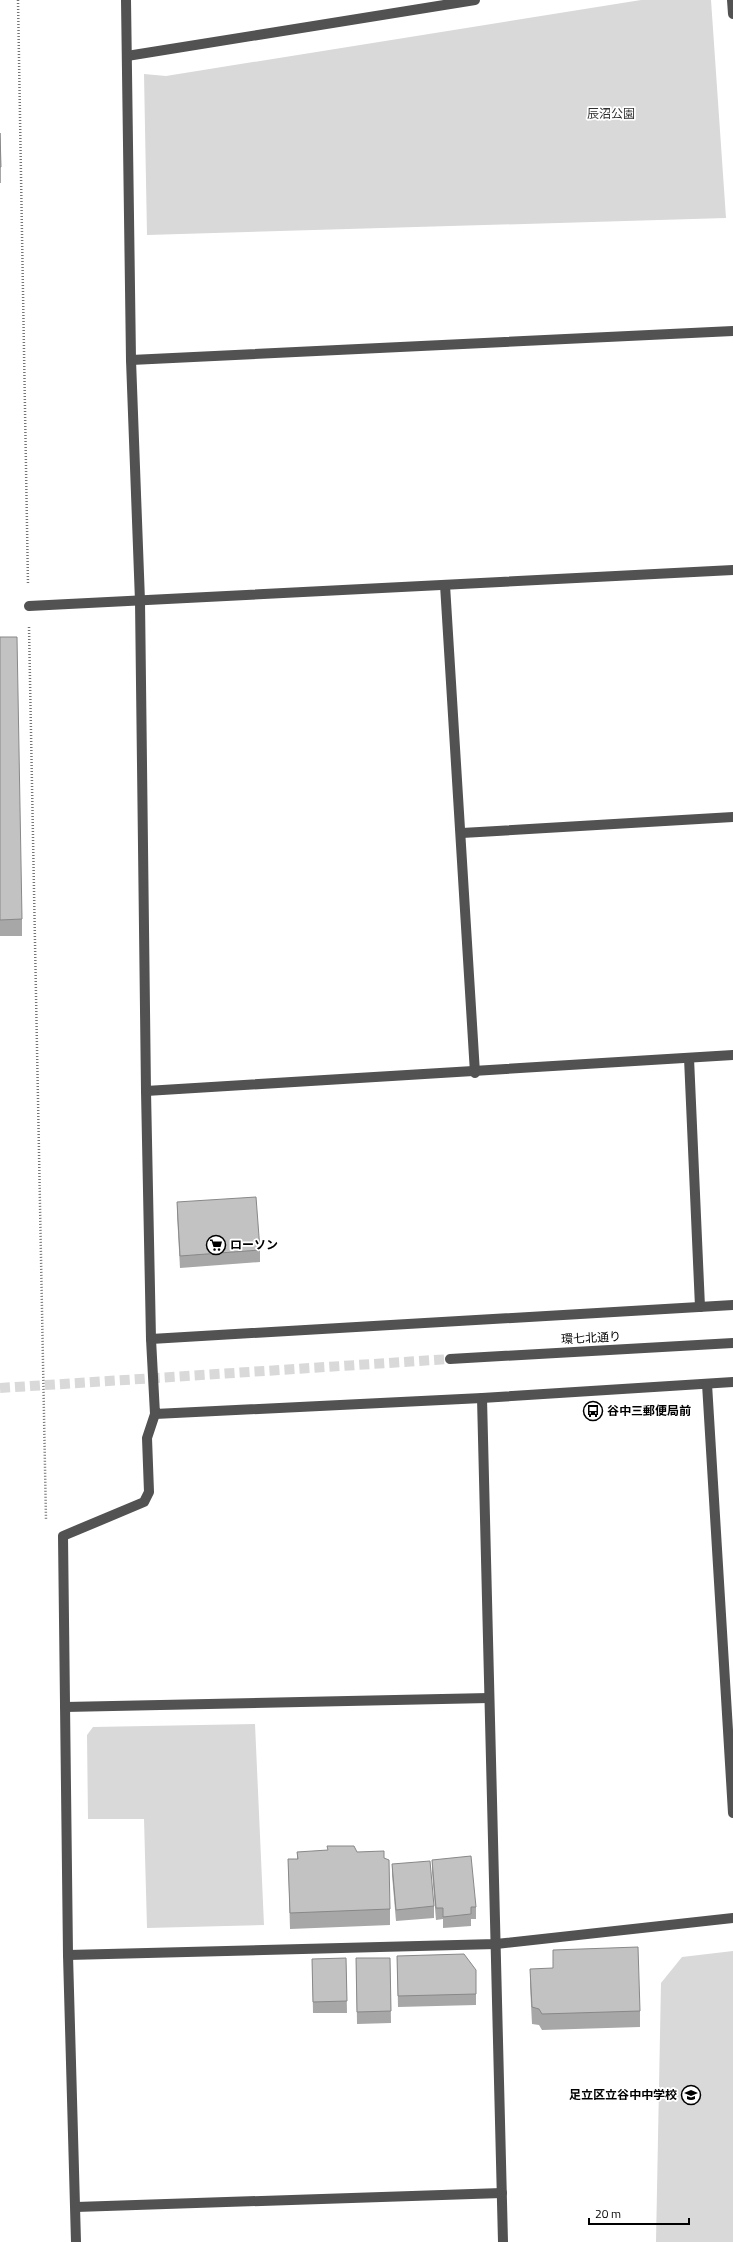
<svg xmlns="http://www.w3.org/2000/svg" width="733" height="2242" viewBox="0 0 733 2242" font-family="'Titillium Web','Noto Sans JP',sans-serif">
  <style>
    .green { fill: #d9d9d9 }
    .lines { fill: none; stroke-linecap: round; stroke-linejoin: round }
    .minor-tunnel { stroke: #d9d9d9; stroke-width: 10; stroke-dasharray: 10 5; stroke-linecap: butt }
    .path { stroke: #747474; stroke-width: 2.5; stroke-dasharray: 1 2; stroke-linecap: butt }
    .minor { stroke: #525252; stroke-width: 10 }
    .wall { fill: #a7a7a7 }
    .building { fill: #c2c2c2; stroke: #888 }
    .labels { text-anchor: middle; stroke-width: 3.5; stroke-linejoin: round; paint-order: stroke }
    .park-label { font-size: 12px; fill: #303030; stroke: #fff }
    .poi-label { font-size: 12px; font-weight: bold; fill: #000; stroke: #fff; text-anchor: start }
    .street-label { font-size: 12px; fill: #000; stroke: #fff }
  </style>
  <rect width="100%" height="100%" fill="#fff"/>
  <g class="green">
    <polygon points="641,0 711,0 726,218 147,235 144,74 166,76"/>
    <polygon points="255,1724 264,1925 147,1928 144,1819 88,1819 87,1735 93,1727"/>
    <polygon points="733,1951 733,2242 656,2242 661,1983 682,1957"/>
  </g>
  <g class="lines">
    <polyline class="minor-tunnel" points="0,1388 450,1359"/>
    <g class="path">
      <polyline points="18,0 28,584"/>
      <polyline points="29,627 46,1520"/>
    </g>
    <g class="minor">
      <polyline points="126,0 131,360 140,601 146,1091 151,1339"/>
      <polyline points="732,0 733,14"/>
      <polyline points="127,56 475,0"/>
      <polyline points="131,360 733,331"/>
      <polyline points="445,585 475,1073"/>
      <polyline points="29,606 733,570"/>
      <polyline points="462,833 733,817"/>
      <polyline points="689,1058 700,1307"/>
      <polyline points="146,1091 733,1055"/>
      <polyline points="733,1305 151,1339 155,1414 482,1398 733,1382"/>
      <polyline points="450,1359 733,1343"/>
      <polyline points="707,1384 733,1813"/>
      <polyline points="482,1398 503,2242"/>
      <polyline points="65,1707 489,1698"/>
      <polyline points="68,1955 496,1944 733,1918"/>
      <polyline points="76,2207 502,2193"/>
      <polyline points="76,2242 68,1955 63,1536 144,1502 149,1492 147,1438 155,1414"/>
    </g>
  </g>
  <g class="wall">
    <polygon points="0,133 1,167 1,183 0,183"/>
    <polygon points="0,637 22,919 22,936 0,936"/>
    <polygon points="177,1202 260,1250 260,1262 180,1268 177,1214"/>
    <polygon points="297,1852 357,1852 384,1858 390,1909 390,1925 290,1929 288,1859 297,1859"/>
    <polygon points="432,1860 476,1907 476,1919 471,1919 471,1926 443,1928 443,1919 436,1920 432,1872"/>
    <polygon points="392,1864 434,1906 434,1918 396,1921 392,1875"/>
    <polygon points="397,1956 476,1970 476,2005 398,2007"/>
    <polygon points="346,1958 347,2013 313,2013 312,1959"/>
    <polygon points="356,1958 390,1958 391,2023 357,2024"/>
    <polygon points="530,1969 640,2011 640,2027 542,2030 539,2025 532,2024 530,1985"/>
  </g>
  <g class="building">
    <polygon points="0,133 1,167 0,167"/>
    <polygon points="0,637 17,637 22,919 0,920"/>
    <polygon points="256,1197 260,1250 180,1256 177,1202"/>
    <polygon points="327,1846 354,1846 357,1852 384,1851 384,1858 389,1860 390,1909 290,1913 288,1859 298,1859 297,1852 328,1850"/>
    <polygon points="471,1856 476,1907 471,1907 471,1914 443,1917 443,1908 436,1908 432,1860"/>
    <polygon points="430,1861 434,1906 396,1910 392,1864"/>
    <polygon points="638,1947 640,2011 542,2014 539,2009 532,2007 530,1969 553,1968 553,1950"/>
    <polygon points="464,1954 476,1970 476,1994 398,1996 397,1956"/>
    <polygon points="346,1958 347,2001 313,2002 312,1959"/>
    <polygon points="356,1958 390,1958 391,2011 357,2012"/>
  </g>
  <defs>
    <g id="supermarket-ring" transform="scale(1)"><circle r="9.5" fill="#fff" stroke="#000" stroke-width="1.5"/><path d="M-6-5.5h2.5l.6 2H6L4.5 2H-2.5L-4.4-4H-6ZM-1.5 3.2a1.3 1.3 0 1 0 .1 0ZM3 3.2a1.3 1.3 0 1 0 .1 0Z" fill="#000"/></g>
    <g id="bus-ring" transform="scale(1)"><circle r="9.5" fill="#fff" stroke="#000" stroke-width="1.5"/><path d="M-5-6H5V4H4V6H2V4H-2V6H-4V4H-5ZM-3.5-4V0h7V-4ZM-3.5 1.2v1.5H-2V1.2ZM2 1.2v1.5H3.5V1.2Z" fill="#000"/></g>
    <g id="school-ring" transform="scale(1)"><circle r="9.5" fill="#fff" stroke="#000" stroke-width="1.5"/><path d="M0-5L7-2L0 1L-7-2ZM-4 1L0 2.5L4 1V4Q0 6-4 4Z" fill="#000"/></g>
  </defs>
  <g fill-rule="evenodd">
    <use href="#supermarket-ring" x="216" y="1245"/>
    <use href="#bus-ring" x="593" y="1411"/>
    <use href="#school-ring" x="691" y="2095"/>
  </g>
  <g class="labels">
    <g class="park-label">
      <text x="611" y="118">辰沼公園</text>
    </g>
    <g class="poi-label">
      <text x="230" y="1249">ローソン</text>
      <text x="607" y="1415">谷中三郵便局前</text>
      <text x="677" y="2099" text-anchor="end">足立区立谷中中学校</text>
    </g>
    <g class="street-label">
      <text transform="translate(591 1338) rotate(-3)" y="4">環七北通り</text>
    </g>
  </g>
  <path d="M589 2218v6h100v-6" fill="none" stroke="#000000" stroke-width="2"/>
  <text x="595" y="2218" font-size="12" fill="#000000" stroke="#ffffff" stroke-width="3" paint-order="stroke">20 m</text>
</svg>
